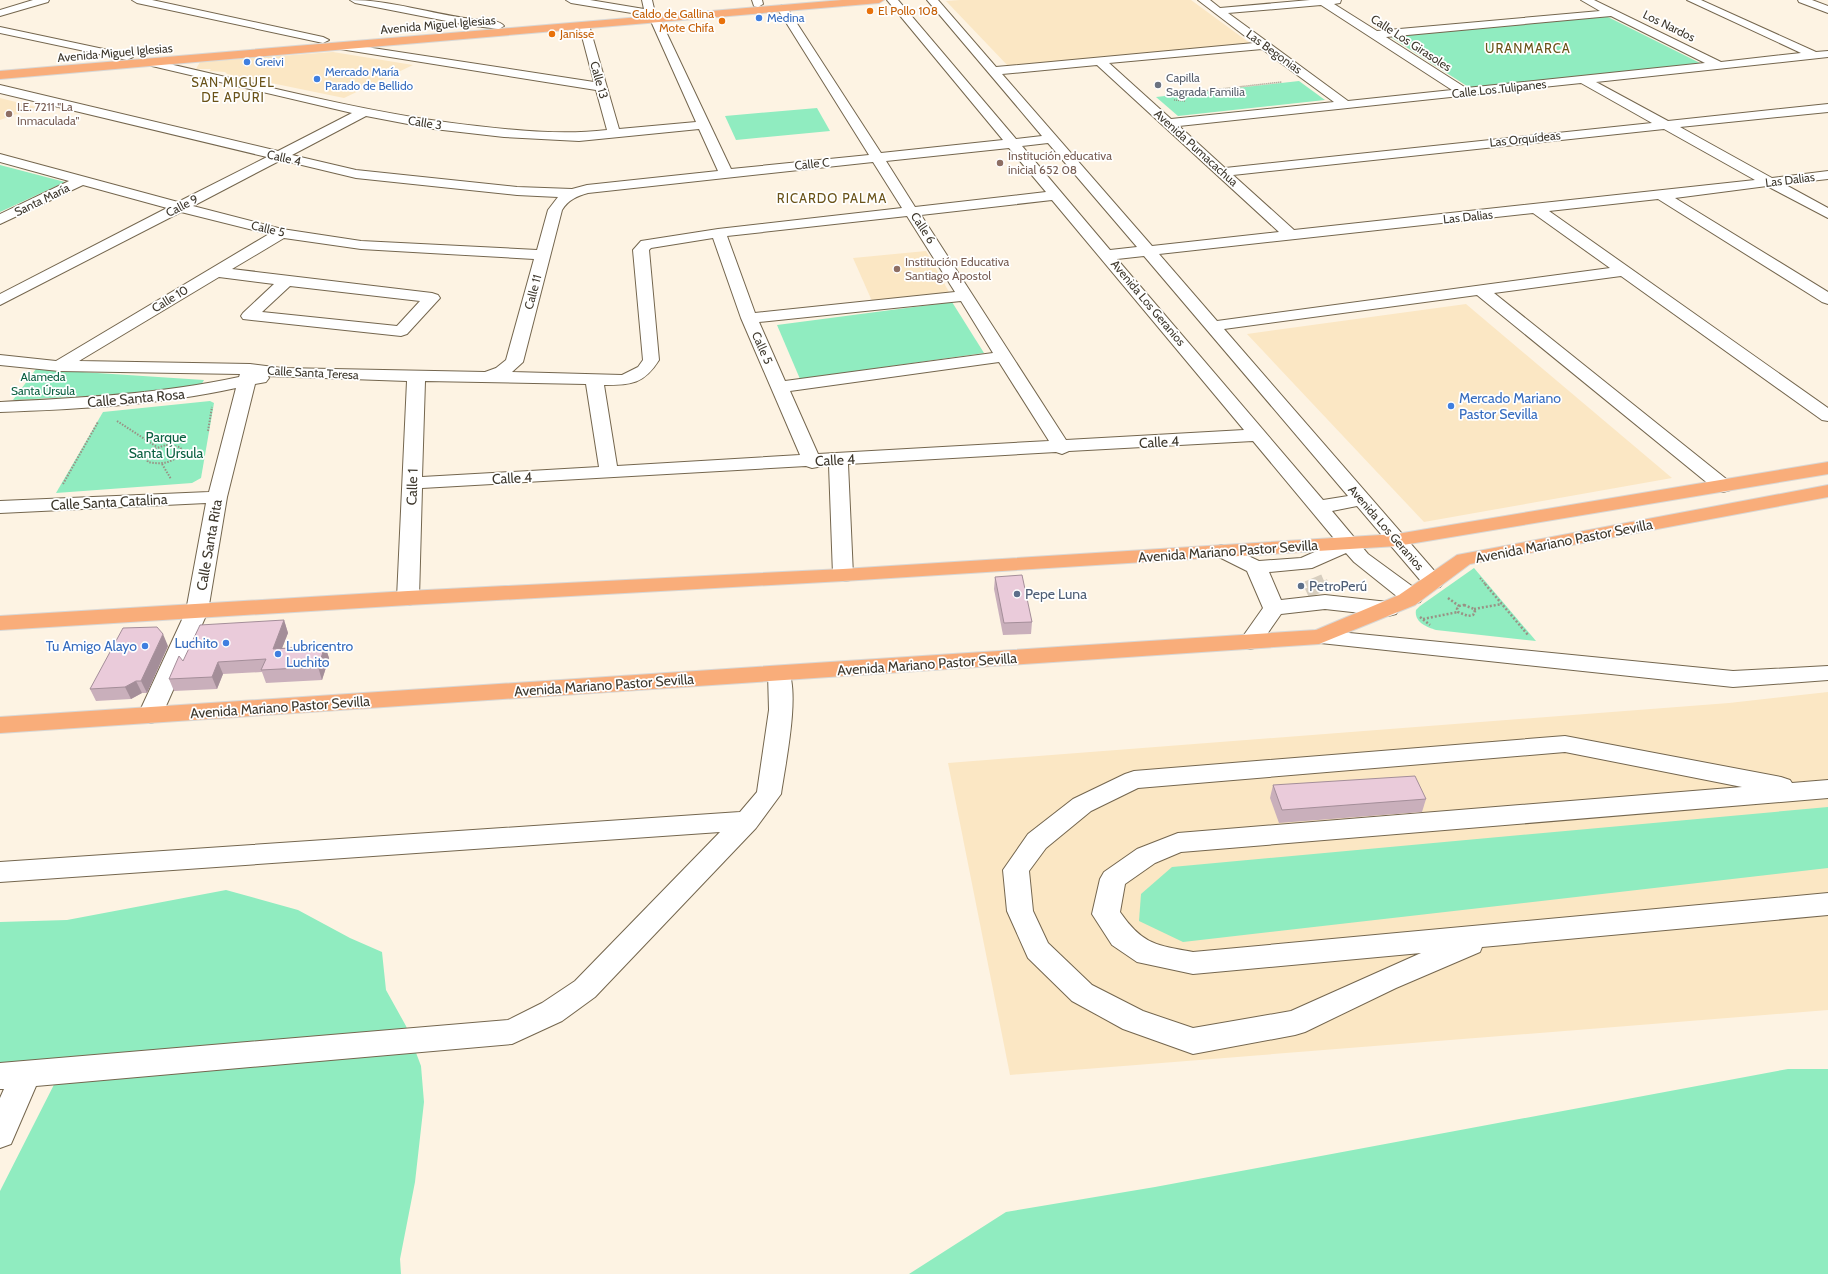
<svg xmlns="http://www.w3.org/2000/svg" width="1828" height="1274" viewBox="0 0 1828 1274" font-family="Cabin,sans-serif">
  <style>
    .built { fill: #fbe7c4 }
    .green { fill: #90ecc0 }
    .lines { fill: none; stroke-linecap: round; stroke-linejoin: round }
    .minor-tunnel-far1 { stroke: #d7cebf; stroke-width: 18; stroke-dasharray: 18 10; stroke-linecap: butt }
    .minor-tunnel { stroke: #d7cebf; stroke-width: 24; stroke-dasharray: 24 12; stroke-linecap: butt }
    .minor-casing { stroke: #74664e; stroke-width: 2 }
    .major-casing { stroke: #d8d7d5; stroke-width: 2 }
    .path-far2 { stroke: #999184; stroke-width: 1.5; stroke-dasharray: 1 1; stroke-linecap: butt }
    .path-far1 { stroke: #999184; stroke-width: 2; stroke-dasharray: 1.5 1.5; stroke-linecap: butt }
    .path { stroke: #999184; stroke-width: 2.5; stroke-dasharray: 2 2; stroke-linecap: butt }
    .minor { fill: #fff; fill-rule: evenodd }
    .major { fill: #f9ad7a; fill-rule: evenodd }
    .wall { fill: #c9afbb }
    .shaded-wall { fill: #a48e99 }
    .building { fill: #eacbda; stroke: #a48e99 }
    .food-dot { fill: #e8710a; stroke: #fff; stroke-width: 1.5 }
    .shop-dot { fill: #3f7fe0; stroke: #fff; stroke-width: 1.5 }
    .worship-dot { fill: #6b7280; stroke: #fff; stroke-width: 1.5 }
    .education-dot { fill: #8d6e63; stroke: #fff; stroke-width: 1.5 }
    .service-dot { fill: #5c6f8a; stroke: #fff; stroke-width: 1.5 }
    .labels { text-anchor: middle; stroke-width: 3.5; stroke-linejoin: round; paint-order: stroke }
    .far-food-label { font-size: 12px; fill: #c56008; stroke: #fff; text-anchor: start }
    .far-shop-label { font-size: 12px; fill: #366cbe; stroke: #fff; text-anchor: start }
    .far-street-label { font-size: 12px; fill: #3e382d; stroke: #fff }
    .far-worship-label { font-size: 12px; fill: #5b616d; stroke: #fff; text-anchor: start }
    .far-education-label { font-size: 12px; fill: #785e54; stroke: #fff; text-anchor: start }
    .far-park-label { font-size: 12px; fill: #0c6142; stroke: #fff }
    .far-neighbourhood-label { font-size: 13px; letter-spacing: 1px; fill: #6a5319; stroke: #fff }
    .street-label { font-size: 14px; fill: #3e382d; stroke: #fff }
    .shop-label { font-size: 14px; fill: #366cbe; stroke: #fff; text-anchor: start }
    .park-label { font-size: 14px; fill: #0c6142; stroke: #fff }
    .service-label { font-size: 14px; fill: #4e5e75; stroke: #fff; text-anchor: start }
  </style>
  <rect width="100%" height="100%" fill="#fdf3e3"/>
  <g class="built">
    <polygon points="960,0 1191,0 1251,44 1009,67 946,1"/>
    <polygon points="333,52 413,65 344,98 227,74 225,72 209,71 211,69 196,69 200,62"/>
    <polygon points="0,98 36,107 0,120"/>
    <polygon points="926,251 949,292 872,301 853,258"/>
    <polygon points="1466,304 1672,478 1424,522 1247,334"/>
    <polygon points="1828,692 1828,1010 1010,1075 948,763 1729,703"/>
  </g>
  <g class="green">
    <polygon points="1606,16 1702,64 1470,88 1389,36"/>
    <polygon points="1299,81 1325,100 1178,116 1156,97"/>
    <polygon points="817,108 830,131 736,140 725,116"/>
    <polygon points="0,165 65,182 0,212"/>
    <polygon points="952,302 984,353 800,379 777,325"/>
    <polygon points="36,369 204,380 200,387 107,395 13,400"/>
    <polygon points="210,401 214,403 201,478 192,483 56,493 103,412"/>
    <path d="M 1474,568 L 1536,641 L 1436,630 C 1426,627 1414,622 1416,610 L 1420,606 Z"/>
    <polygon points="1828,807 1828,868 1183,942 1139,921 1141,894 1172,867"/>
    <polygon points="226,890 298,910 350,938 382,952 386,990 406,1026 421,1066 424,1102 415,1182 400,1259 401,1274 0,1274 0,1191 67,1059 0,1069 0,922 67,920"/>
    <polygon points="1788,1069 1828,1069 1828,1274 909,1274 1006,1212 1155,1187"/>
  </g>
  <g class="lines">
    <polyline class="minor-tunnel-far1" points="1313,578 1316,585"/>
    <polyline class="minor-tunnel" points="1316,584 1320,593"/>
    <g class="minor-casing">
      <g id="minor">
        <polygon points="33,0 49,0 48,2 0,16 0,10"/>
        <polygon points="132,0 152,0 323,37 329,40 323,43 137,3"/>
        <path d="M 350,0 C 391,0 431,14 472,19 C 480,20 499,19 504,26 L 499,29 L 467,25 L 355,3 Z"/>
        <polygon points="566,0 590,0 644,9 642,0 652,0 655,13 650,16 571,3"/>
        <polygon points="752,0 762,0 763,4 758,7 754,6"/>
        <path d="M 887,0 L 898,0 L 1016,139 L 1042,136 L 927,0 L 938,0 L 996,67 L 1254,43 L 1198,0 L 1210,0 L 1220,8 L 1310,0 L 1341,0 L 1340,3 L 1334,4 L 1377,31 L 1600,11 L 1581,0 L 1594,0 L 1721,62 L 1801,53 L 1687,0 L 1701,0 L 1816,52 L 1828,51 L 1828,57 L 1596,82 L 1668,121 L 1828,104 L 1828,112 L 1680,127 L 1772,178 L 1828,171 L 1828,179 L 1784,184 L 1828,208 L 1828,218 L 1767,186 L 1675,198 L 1828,292 L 1828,304 L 1822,302 L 1658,199 L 1549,211 L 1828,408 L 1828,421 L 1822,420 L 1621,276 L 1494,293 L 1730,482 L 1733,486 L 1730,490 L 1723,492 L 1716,490 L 1477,295 L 1224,329 L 1444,582 L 1440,587 L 1433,588 L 1426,587 L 1357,506 L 1332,511 L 1368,554 L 1420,592 L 1423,597 L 1420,602 L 1412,604 L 1404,602 L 1354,562 L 1346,553 L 1312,568 L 1269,572 L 1281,600 L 1325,595 L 1388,602 L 1396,604 L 1399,609 L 1396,614 L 1388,616 L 1325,609 L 1281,614 L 1258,647 L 1250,649 L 1242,647 L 1239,642 L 1263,608 L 1247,571 L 1215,555 L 1212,551 L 1215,547 L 1222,545 L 1229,547 L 1259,561 L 1301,558 L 1337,542 L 1253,441 L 1069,451 L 1062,454 L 1056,452 L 848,464 L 853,575 L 850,580 L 843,581 L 836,580 L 833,575 L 829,465 L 812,468 L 806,466 L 422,488 L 419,598 L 416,603 L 408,605 L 400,603 L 397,598 L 407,381 L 268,376 L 269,378 L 266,382 L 255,384 L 227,497 L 208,611 L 162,715 L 158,721 L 150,723 L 142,721 L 138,715 L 186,611 L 206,503 L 0,513 L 0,501 L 209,492 L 236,388 C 159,405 79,409 0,412 L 0,402 C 80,398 161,394 239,377 L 240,374 L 59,371 L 0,365 L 0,355 L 56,361 L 269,234 L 181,212 L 0,305 L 0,294 L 167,208 L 83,185 L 0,224 L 0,214 L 69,181 L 0,162 L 0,154 L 178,202 L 267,157 L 0,93 L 0,85 L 278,151 L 352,113 L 152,66 L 146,63 L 152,60 C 260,84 367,114 477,126 C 520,131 564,135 607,130 L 596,90 L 340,49 L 334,46 L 340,43 L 594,82 L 579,25 L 584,22 L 589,25 L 619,129 L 696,122 L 650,19 L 655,16 L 660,19 L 731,169 L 869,155 L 777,8 L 782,5 L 787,8 L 881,153 L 1003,140 ZM 1321,5 L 1452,90 L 1348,101 L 1228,13 ZM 1611,16 L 1705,63 L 1466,88 L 1386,37 ZM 1262,49 L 1334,102 L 1171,119 L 1109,63 ZM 1097,65 L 1279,232 L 1152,246 L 1002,74 ZM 1581,83 L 1652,123 L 1225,168 L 1179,126 ZM 366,116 L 434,129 L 504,137 L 579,141 L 699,129 L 718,171 L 587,185 L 572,189 L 517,187 L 356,170 L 292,155 ZM 1664,129 L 1755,180 L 1294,230 L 1233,175 ZM 1048,143 L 1137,247 L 1110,250 L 1022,146 ZM 1009,148 L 1046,192 L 915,207 L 886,161 ZM 281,160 L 356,178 L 517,195 L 558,197 L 548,210 L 537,250 L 361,241 L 282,229 L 193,206 ZM 873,162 L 902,208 L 718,229 L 641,241 L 633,250 L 643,360 L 638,367 L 622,375 L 512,372 L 523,362 L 562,210 C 568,200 577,196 588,193 ZM 1052,200 L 1244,430 L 1066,440 L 921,215 ZM 1533,213 L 1610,268 L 1217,321 L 1159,254 ZM 907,216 L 955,292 L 755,313 L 727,236 ZM 284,238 L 361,249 L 534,259 L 506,360 L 496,368 L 485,372 L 282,368 L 250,364 L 79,361 L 219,277 L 274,284 L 243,313 L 241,316 L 243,319 L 401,336 L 407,334 L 440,298 L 438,295 L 432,293 L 232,269 ZM 713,238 L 741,318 L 800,455 L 617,466 L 604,385 C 631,385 644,384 659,360 L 649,250 L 651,248 ZM 1144,256 L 1348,496 L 1323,500 L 1117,259 ZM 290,286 L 420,301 L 397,326 L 262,312 ZM 961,301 L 993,353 L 785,381 L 759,322 ZM 999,362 L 1049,441 L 818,454 L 790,391 ZM 425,381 L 586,384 L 599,467 L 422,477 Z"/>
        <polygon points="1798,0 1812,0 1828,6 1828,13 1799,2"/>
        <polygon points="0,27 127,54 133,57 127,60 0,33"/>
        <polygon points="1319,630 1733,671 1828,666 1828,680 1733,687 1311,642 1308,637 1311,632"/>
        <path d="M 779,666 L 787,668 C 801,690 785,766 781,794 L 756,828 L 595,997 L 562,1021 L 512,1044 L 36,1086 L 11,1144 L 0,1148 L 0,1098 L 4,1089 L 0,1089 L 0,1063 L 508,1020 L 542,1003 L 575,981 L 720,832 L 0,882 L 0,862 L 740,812 L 757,792 L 769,710 L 768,673 L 771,668 Z"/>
        <path d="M 1565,736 L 1781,777 L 1790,780 L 1792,783 L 1828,780 L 1828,798 L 1181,852 L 1155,863 L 1125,884 L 1120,912 C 1143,945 1156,945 1193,952 L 1828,893 L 1828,915 L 1482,947 L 1480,952 L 1396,988 L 1305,1032 L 1295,1035 L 1193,1054 L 1123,1029 L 1072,1001 L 1028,958 L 1007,911 L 1003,870 L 1028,834 L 1073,799 L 1125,774 L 1134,771 ZM 1565,752 L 1742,787 L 1178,833 L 1137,849 L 1104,872 L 1100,879 L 1092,914 L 1112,945 L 1137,962 L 1193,974 L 1421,953 L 1291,1011 L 1193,1028 L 1143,1011 L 1092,985 L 1048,943 L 1033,911 L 1029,871 L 1046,848 L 1091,811 L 1138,788 Z"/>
      </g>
    </g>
    <g class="major-casing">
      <g id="major">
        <polygon points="842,0 884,0 879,3 0,79 0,71"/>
        <polygon points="1828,462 1828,474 1397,546 843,581 408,605 0,630 0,616 408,591 843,569 1397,534"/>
        <polygon points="1828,485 1828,497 1470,564 1415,605 1319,644 0,733 0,717 1316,630 1399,595 1457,555"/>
      </g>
    </g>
    <g class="path-far2">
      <polyline points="1167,95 1282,82"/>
      <polyline points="1174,100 1185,101"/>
    </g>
    <g class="path-far1">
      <polyline points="117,421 157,447"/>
      <polyline points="208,431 212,407"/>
      <path d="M 166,445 L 180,447 L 182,450 C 176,463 161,465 148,462 L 146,458 L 151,450 Z"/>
      <polyline points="162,464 171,479"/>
      <polyline points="63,484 98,422"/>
      <polyline points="1480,578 1486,585"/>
    </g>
    <g class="path">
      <polyline points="1485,584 1528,635"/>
      <polyline points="1448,598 1459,606"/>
      <polygon points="1464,605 1474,609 1475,612 1473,615 1468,616 1458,612 1457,609 1459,606"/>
      <polyline points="1474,609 1502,604"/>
      <polyline points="1420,617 1430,625"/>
      <polyline points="1423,619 1458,612"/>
    </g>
    <use href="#minor" class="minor"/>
    <use href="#major" class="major"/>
  </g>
  <g class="wall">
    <polygon points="995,577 1032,622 1031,634 1003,635 994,589"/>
    <polygon points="284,620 288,633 282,648 325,646 329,658 322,680 266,683 262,672 223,674 217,689 174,691 169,679 183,661"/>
    <polygon points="168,646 147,693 142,693 131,699 96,701 90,689"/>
    <polygon points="1273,785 1426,799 1422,812 1279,823 1270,798"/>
  </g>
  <g class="shaded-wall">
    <polygon points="284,620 288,633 277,661 273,649"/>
    <polygon points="163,634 168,646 147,693 141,681"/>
    <polygon points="325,646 329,658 322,680 318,667"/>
    <polygon points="218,662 223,674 217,689 212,677"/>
    <polygon points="136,681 142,693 131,699 125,687"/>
  </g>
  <g class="building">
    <polygon points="1022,575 1032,622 1004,623 995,577"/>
    <polygon points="284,620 273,649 325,646 318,667 261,670 266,659 218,662 212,677 169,679 179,656 183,661 200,625"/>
    <polygon points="157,627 163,634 141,681 136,681 125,687 90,689 123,628"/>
    <polygon points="1415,776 1426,799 1282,810 1273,785"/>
  </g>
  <g class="food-dot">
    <circle cx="870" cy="11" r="4"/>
    <circle cx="722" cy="21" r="4"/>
    <circle cx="552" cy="34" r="4"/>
  </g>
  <g class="shop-dot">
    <circle cx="759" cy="18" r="4"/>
    <circle cx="247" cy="62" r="4"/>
    <circle cx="317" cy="79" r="4"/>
    <circle cx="1451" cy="406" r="4"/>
    <circle cx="226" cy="643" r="4"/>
    <circle cx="145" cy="646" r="4"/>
    <circle cx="278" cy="654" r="4"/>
  </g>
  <circle class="worship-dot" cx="1158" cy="85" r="4"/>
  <g class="education-dot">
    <circle cx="9" cy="114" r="4"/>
    <circle cx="1000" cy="163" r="4"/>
    <circle cx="897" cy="269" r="4"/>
  </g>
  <g class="service-dot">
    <circle cx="1301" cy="586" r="4"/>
    <circle cx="1017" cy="594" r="4"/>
  </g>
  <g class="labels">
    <g class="far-food-label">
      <text x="878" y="15">El Pollo 108</text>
      <text x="714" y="18" text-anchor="end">Caldo de Gallina<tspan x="714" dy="14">Mote Chifa</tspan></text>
      <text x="560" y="38">Janisse</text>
    </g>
    <g class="far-shop-label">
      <text x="767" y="22">Medina</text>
      <text x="255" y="66">Greivi</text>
      <text x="325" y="76">Mercado María<tspan x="325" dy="14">Parado de Bellido</tspan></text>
    </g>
    <g class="far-street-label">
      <text transform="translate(438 25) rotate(-5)" y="4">Avenida Miguel Iglesias</text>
      <text transform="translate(1669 26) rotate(26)" y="4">Los Nardos</text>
      <text transform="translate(1411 43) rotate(33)" y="4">Calle Los Girasoles</text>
      <text transform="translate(1274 52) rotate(36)" y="4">Las Begonias</text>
      <text transform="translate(115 53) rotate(-5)" y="4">Avenida Miguel Iglesias</text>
      <text transform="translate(599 80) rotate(74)" y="4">Calle 13</text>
      <text transform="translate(1499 89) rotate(-6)" y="4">Calle Los Tulipanes</text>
      <text transform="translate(425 123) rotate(9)" y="4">Calle 3</text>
      <text transform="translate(1525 139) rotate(-6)" y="4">Las Orquídeas</text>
      <text transform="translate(1196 148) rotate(42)" y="4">Avenida Pumacachua</text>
      <text transform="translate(284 158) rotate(13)" y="4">Calle 4</text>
      <text transform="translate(812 164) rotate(-6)" y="4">Calle C</text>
      <text transform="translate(1790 180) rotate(-7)" y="4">Las Dalias</text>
      <text transform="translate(42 200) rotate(-26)" y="4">Santa María</text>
      <text transform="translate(182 206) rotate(-27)" y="4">Calle 9</text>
      <text transform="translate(1468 217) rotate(-6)" y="4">Las Dalias</text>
      <text transform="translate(923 228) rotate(57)" y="4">Calle 6</text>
      <text transform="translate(268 229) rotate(13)" y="4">Calle 5</text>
      <text transform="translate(533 292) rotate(-75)" y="4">Calle 11</text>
      <text transform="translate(170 299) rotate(-31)" y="4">Calle 10</text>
      <text transform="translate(1148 303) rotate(50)" y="4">Avenida Los Geranios</text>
      <text transform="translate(762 348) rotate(66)" y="4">Calle 5</text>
      <text transform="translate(313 373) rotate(3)" y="4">Calle Santa Teresa</text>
      <text transform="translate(1386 528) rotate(49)" y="4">Avenida Los Geranios</text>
    </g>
    <g class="far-worship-label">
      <text x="1166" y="82">Capilla<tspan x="1166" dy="14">Sagrada Familia</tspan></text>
    </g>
    <g class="far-education-label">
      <text x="17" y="111">I.E. 7211 "La<tspan x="17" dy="14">Inmaculada"</tspan></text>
      <text x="1008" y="160">Institución educativa<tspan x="1008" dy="14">inicial 652 08</tspan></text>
      <text x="905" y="266">Institución Educativa<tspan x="905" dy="14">Santiago Apostol</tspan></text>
    </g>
    <g class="far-park-label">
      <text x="43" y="381">Alameda<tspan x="43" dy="14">Santa Úrsula</tspan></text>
    </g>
    <g class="far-neighbourhood-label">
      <text x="1528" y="53">URANMARCA</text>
      <text x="233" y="87">SAN MIGUEL<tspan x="233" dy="15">DE APURI</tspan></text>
      <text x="832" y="203">RICARDO PALMA</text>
    </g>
    <g class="street-label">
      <text transform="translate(136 398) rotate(-5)" y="5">Calle Santa Rosa</text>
      <text transform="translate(1159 442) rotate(-3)" y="5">Calle 4</text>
      <text transform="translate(835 460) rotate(-3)" y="5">Calle 4</text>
      <text transform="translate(512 478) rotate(-3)" y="5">Calle 4</text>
      <text transform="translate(412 487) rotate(-88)" y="5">Calle 1</text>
      <text transform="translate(109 502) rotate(-3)" y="5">Calle Santa Catalina</text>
      <text transform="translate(1564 541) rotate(-11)" y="5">Avenida Mariano Pastor Sevilla</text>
      <text transform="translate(209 545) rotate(-80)" y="5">Calle Santa Rita</text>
      <text transform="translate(1228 551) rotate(-4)" y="5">Avenida Mariano Pastor Sevilla</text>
      <text transform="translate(927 664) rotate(-4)" y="5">Avenida Mariano Pastor Sevilla</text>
      <text transform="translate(604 685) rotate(-4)" y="5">Avenida Mariano Pastor Sevilla</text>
      <text transform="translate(280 707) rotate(-4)" y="5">Avenida Mariano Pastor Sevilla</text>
    </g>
    <g class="shop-label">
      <text x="1459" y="403">Mercado Mariano<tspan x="1459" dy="16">Pastor Sevilla</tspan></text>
      <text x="218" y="648" text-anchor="end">Luchito</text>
      <text x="137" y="651" text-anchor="end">Tu Amigo Alayo</text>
      <text x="286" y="651">Lubricentro<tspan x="286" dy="16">Luchito</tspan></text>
    </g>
    <g class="park-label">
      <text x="166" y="442">Parque<tspan x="166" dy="16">Santa Úrsula</tspan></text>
    </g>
    <g class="service-label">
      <text x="1309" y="591">PetroPerú</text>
      <text x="1025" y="599">Pepe Luna</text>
    </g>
  </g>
</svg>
